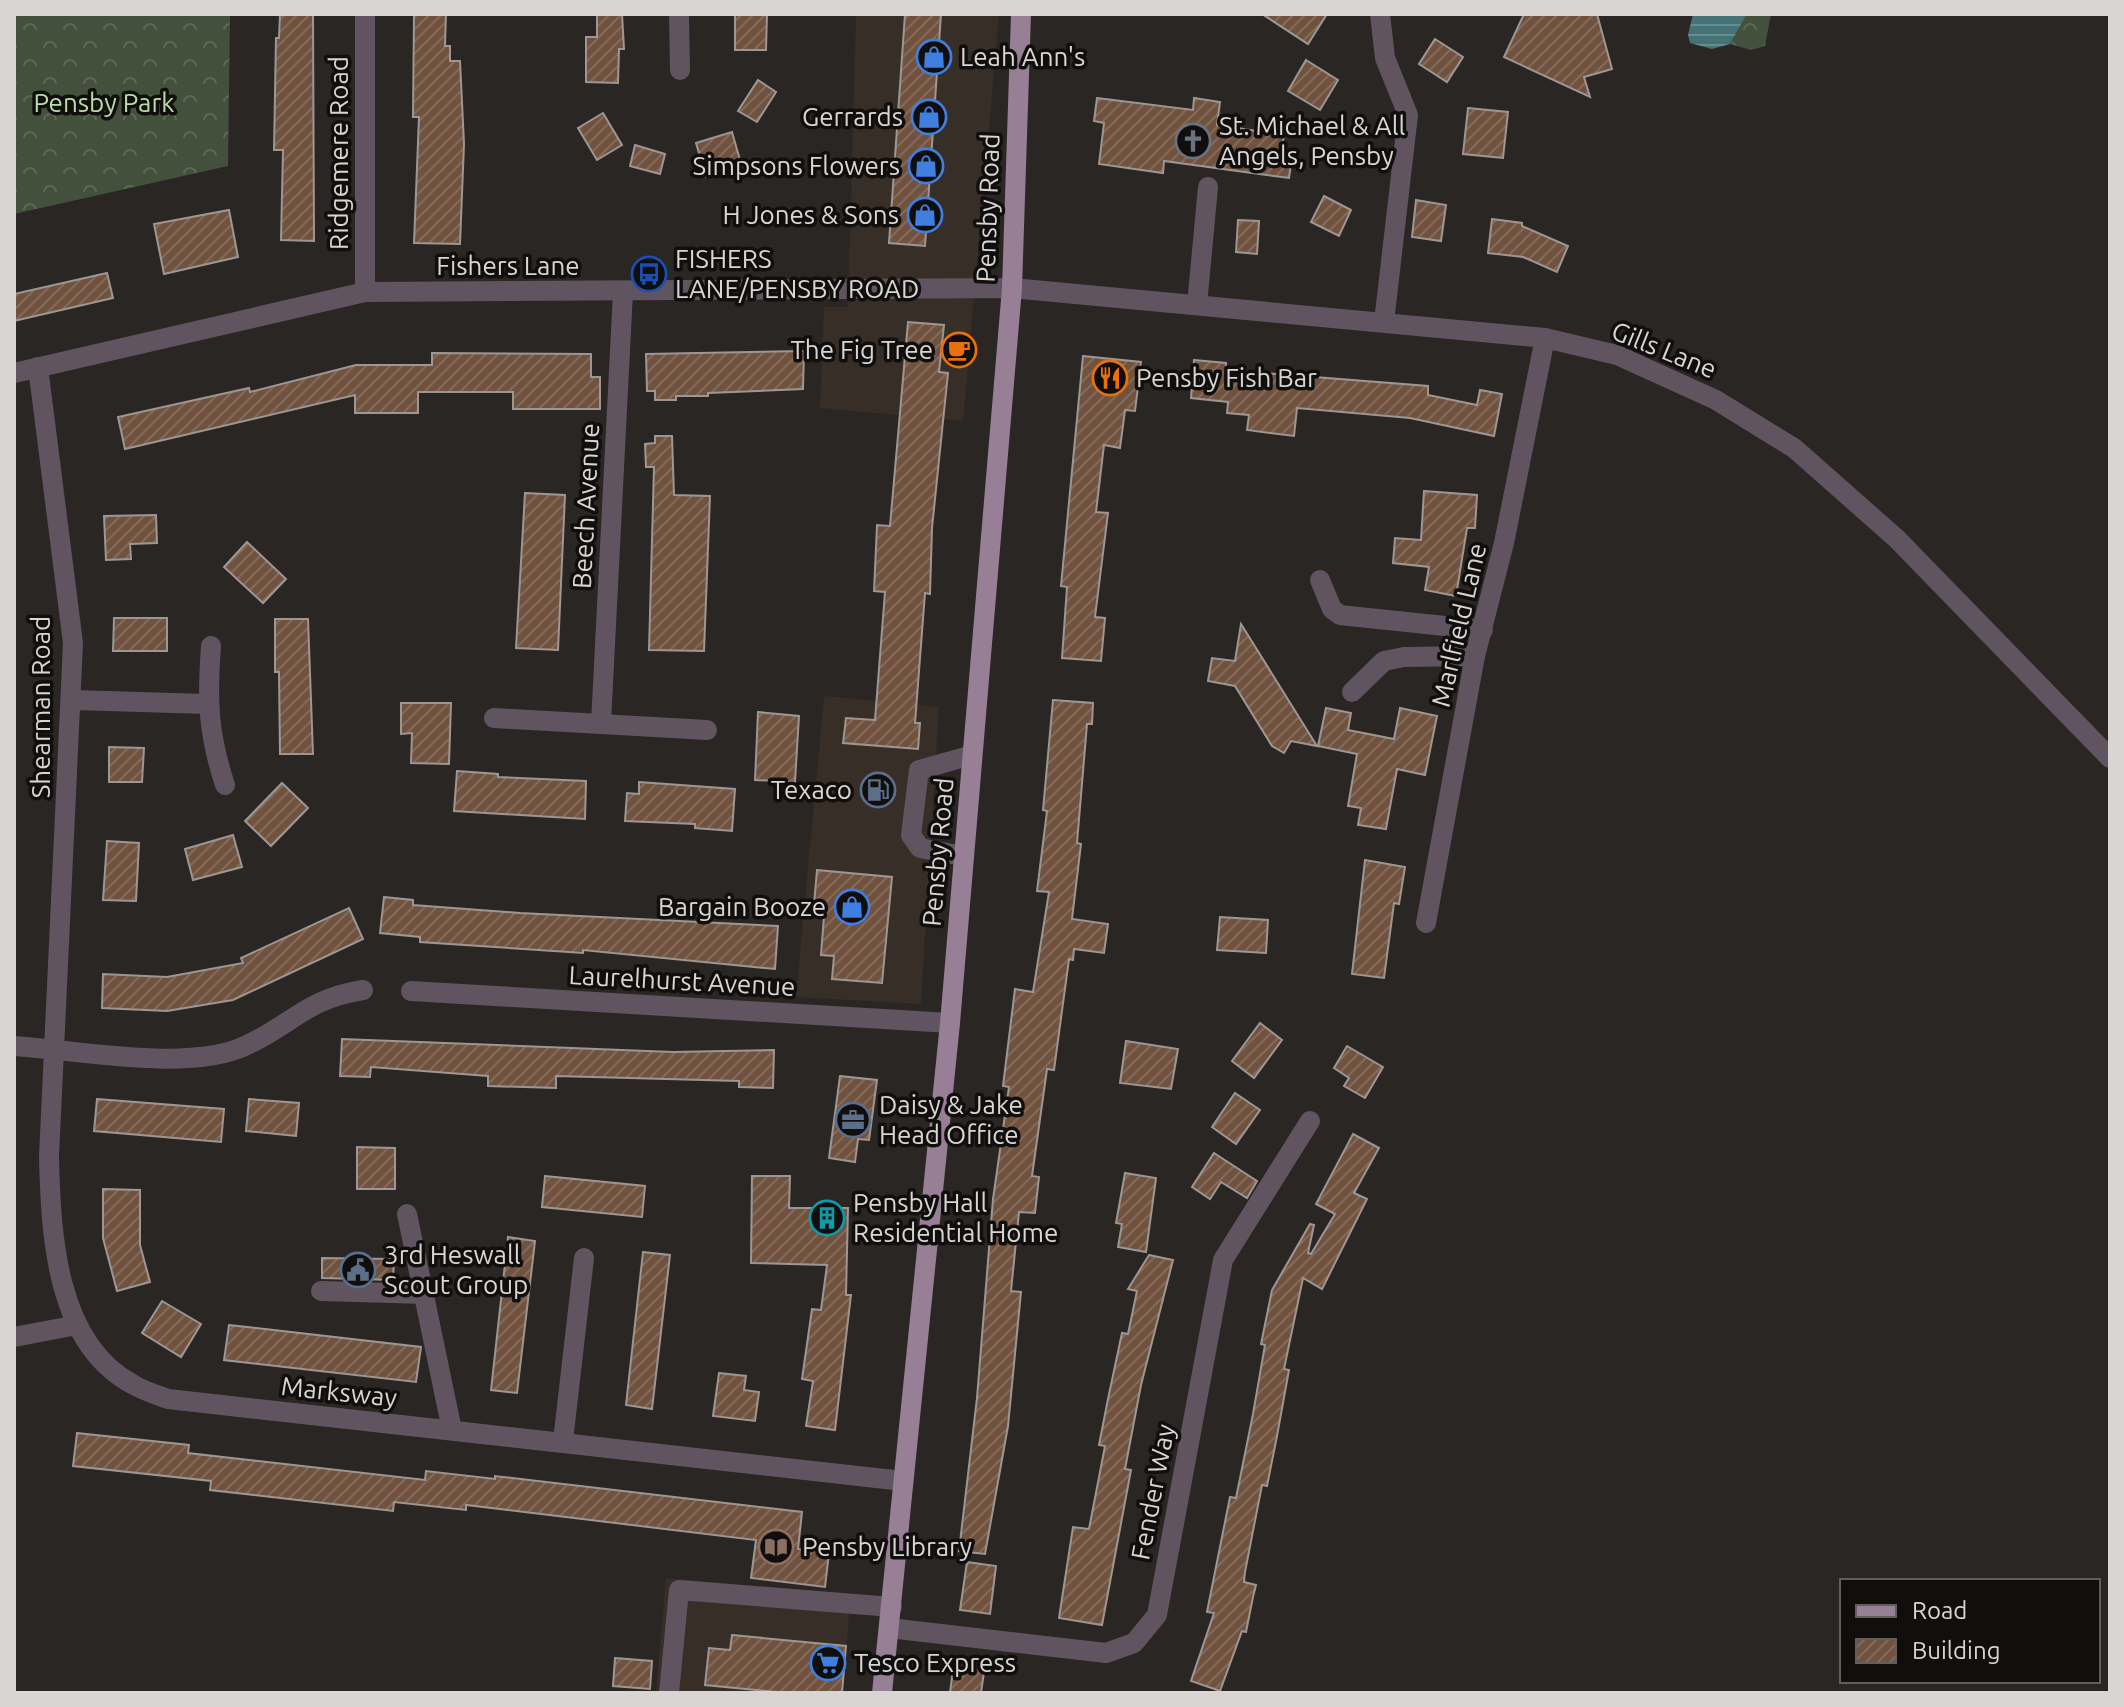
<svg xmlns="http://www.w3.org/2000/svg" width="2124" height="1707" viewBox="0 0 2124 1707" font-family="Ubuntu,sans-serif">
  <style>
    .built { fill: #372e28 }
    .forest { fill: url(#forest-crowns) }
    .water { fill: url(#water-rules) }
    .building { fill: url(#building-hatch); stroke: #9d9794; stroke-width: 2 }
    .lines { fill: none; stroke-linecap: round; stroke-linejoin: round }
    .minor { stroke: #5f545f; stroke-width: 20 }
    .major { stroke: #977f96; stroke-width: 20 }
    .labels { text-anchor: middle; stroke-width: 7; stroke-linejoin: round; paint-order: stroke }
    .poi-label { font-size: 26px; fill: #d8d5d3; stroke: #110f0e; text-anchor: start }
    .park-label { font-size: 26px; fill: #b9dca7; stroke: #110f0e }
    .street-label { font-size: 26px; fill: #d8d5d3; stroke: #110f0e }
  </style>
  <defs>
    <pattern id="forest-crowns" width="20" height="18" patternUnits="userSpaceOnUse" patternTransform="scale(2)"><rect width="20" height="18" fill="#43503c"/><path d="M2 6a3 3 0 1 1 6 0M12 15a3 3 0 1 1 6 0" fill="none" stroke="#5d6857"/></pattern>
    <pattern id="water-rules" width="6" height="5" patternUnits="userSpaceOnUse" patternTransform="scale(2)"><rect width="6" height="5" fill="#447276"/><path d="M0 2.5h6" fill="none" stroke="#678c8f"/></pattern>
    <pattern id="building-hatch" width="6" height="6" patternUnits="userSpaceOnUse" patternTransform="scale(2)"><rect width="6" height="6" fill="#71523f"/><path d="M-1 1l2-2M0 6l6-6M5 7l2-2" fill="none" stroke="#846a5a"/></pattern>
  </defs>
  <rect width="100%" height="100%" fill="#2a2623"/>
  <g class="built">
    <polygon points="856,14 999,14 963,421 820,408 824,307 848,307"/>
    <polygon points="824,696 939,707 921,1004 796,997"/>
    <polygon points="666,1578 851,1594 842,1693 656,1693"/>
  </g>
  <g class="forest">
    <polygon points="14,14 230,14 228,166 14,214"/>
    <polygon points="1747,14 1771,14 1765,46 1751,50 1730,44"/>
  </g>
  <polygon class="water" points="1693,14 1747,14 1730,44 1712,49 1690,43 1688,35"/>
  <g class="building">
    <polygon points="280,14 313,14 314,241 281,240 283,150 274,150 276,38 279,38"/>
    <polygon points="414,14 446,14 445,46 450,46 450,61 460,61 464,144 460,244 414,243 419,117 413,117"/>
    <polygon points="597,14 622,14 624,49 619,49 618,83 586,82 586,37 597,37"/>
    <polygon points="735,14 767,14 766,50 735,50"/>
    <polygon points="905,14 941,14 925,246 889,243"/>
    <polygon points="1262,14 1327,14 1308,44"/>
    <polygon points="1524,14 1597,14 1612,69 1584,77 1590,97 1504,57"/>
    <polygon points="1435,39 1463,57 1447,82 1419,64"/>
    <polygon points="1306,60 1338,80 1320,110 1288,91"/>
    <polygon points="758,80 776,92 757,122 738,111"/>
    <polygon points="1097,98 1193,110 1194,98 1220,102 1217,125 1284,135 1282,149 1293,151 1289,178 1164,161 1163,173 1099,164 1104,123 1094,121"/>
    <polygon points="1468,108 1508,112 1503,158 1463,154"/>
    <polygon points="603,113 622,145 597,160 578,128"/>
    <polygon points="732,132 742,167 706,177 696,143"/>
    <polygon points="635,145 665,154 660,174 630,166"/>
    <polygon points="1324,196 1351,210 1339,236 1311,222"/>
    <polygon points="1416,200 1446,205 1441,241 1412,237"/>
    <polygon points="229,210 238,257 164,274 154,224"/>
    <polygon points="1492,219 1522,223 1522,226 1568,246 1557,272 1523,257 1488,253"/>
    <polygon points="1238,220 1259,221 1257,254 1236,252"/>
    <polygon points="107,273 113,298 14,321 14,294"/>
    <polygon points="908,322 944,325 939,372 948,373 932,528 930,594 925,593 915,723 920,723 918,749 843,743 846,718 875,720 885,592 874,591 877,525 890,526"/>
    <polygon points="804,351 803,389 708,393 708,396 676,396 676,400 655,400 655,391 647,391 646,354"/>
    <polygon points="432,353 591,354 591,377 600,377 600,409 513,409 513,392 418,392 418,413 355,413 355,395 125,449 118,417 249,388 250,392 356,365 432,365"/>
    <polygon points="1083,356 1141,362 1135,411 1125,410 1120,448 1104,445 1096,512 1108,513 1095,617 1105,618 1101,661 1062,658 1067,587 1061,586"/>
    <polygon points="1194,360 1226,363 1226,370 1428,386 1428,395 1477,405 1480,390 1502,394 1494,436 1410,418 1297,408 1294,436 1247,430 1249,415 1227,413 1228,402 1191,398"/>
    <polygon points="655,436 672,436 674,495 710,496 704,651 649,650 654,467 646,467 645,444 655,443"/>
    <polygon points="1424,491 1477,495 1475,528 1467,528 1456,596 1425,590 1429,567 1393,563 1395,538 1421,540"/>
    <polygon points="525,493 565,495 558,650 516,648"/>
    <polygon points="156,515 157,543 130,544 131,559 106,560 104,516"/>
    <polygon points="247,542 286,579 263,603 224,567"/>
    <polygon points="114,618 167,618 167,651 113,651"/>
    <polygon points="275,619 308,619 313,754 280,754 279,672 275,672"/>
    <polygon points="1241,624 1317,746 1291,741 1284,753 1272,746 1235,686 1208,681 1212,658 1235,661"/>
    <polygon points="1053,700 1093,703 1092,724 1087,724 1077,843 1081,844 1072,919 1108,924 1104,953 1074,949 1073,960 1069,959 1054,1070 1047,1069 1032,1176 1039,1177 1035,1213 1019,1212 1011,1291 1021,1292 1008,1426 985,1554 959,1551 977,1398 993,1199 1009,1087 1003,1086 1015,989 1033,992 1049,892 1037,891 1047,811 1043,810"/>
    <polygon points="401,703 451,703 449,764 411,763 412,733 401,734"/>
    <polygon points="1326,708 1351,713 1348,730 1394,739 1400,708 1437,716 1425,775 1397,769 1386,829 1358,825 1361,808 1348,806 1357,754 1318,746"/>
    <polygon points="758,712 799,716 795,782 755,780"/>
    <polygon points="109,747 144,748 142,782 109,782"/>
    <polygon points="457,771 498,774 498,777 586,781 585,819 454,811"/>
    <polygon points="639,782 735,789 732,831 695,828 695,824 625,821 627,793 639,794"/>
    <polygon points="282,783 308,808 271,846 245,821"/>
    <polygon points="233,835 242,867 193,880 185,849"/>
    <polygon points="107,841 139,843 136,901 103,900"/>
    <polygon points="1365,860 1405,867 1399,904 1394,903 1384,978 1352,974"/>
    <polygon points="817,870 892,877 882,983 832,979 834,956 821,955 824,916 813,916"/>
    <polygon points="384,897 413,900 413,905 520,913 778,926 775,969 583,950 583,953 420,942 420,937 380,933"/>
    <polygon points="349,908 363,939 233,1000 167,1011 102,1008 103,974 167,977 243,963 241,958"/>
    <polygon points="1220,917 1268,920 1266,953 1217,950"/>
    <polygon points="1260,1023 1282,1040 1254,1078 1232,1061"/>
    <polygon points="342,1039 673,1052 774,1050 773,1088 739,1087 739,1081 556,1076 556,1088 488,1086 488,1076 371,1067 370,1077 340,1076"/>
    <polygon points="1126,1041 1178,1049 1171,1089 1120,1083"/>
    <polygon points="1347,1046 1383,1067 1365,1098 1344,1086 1349,1078 1334,1068"/>
    <polygon points="840,1076 877,1080 869,1140 858,1139 855,1162 829,1158"/>
    <polygon points="1235,1093 1260,1110 1236,1144 1212,1127"/>
    <polygon points="97,1099 224,1109 221,1142 94,1131"/>
    <polygon points="249,1099 299,1103 296,1136 246,1131"/>
    <polygon points="1353,1134 1379,1148 1354,1193 1367,1199 1322,1289 1303,1278 1284,1369 1289,1370 1277,1436 1267,1486 1262,1485 1245,1572 1244,1582 1256,1585 1253,1597 1246,1632 1242,1631 1220,1691 1191,1681 1214,1613 1207,1612 1230,1497 1236,1498 1253,1414 1265,1345 1261,1344 1272,1290 1310,1224 1314,1225 1308,1253 1311,1254 1335,1214 1316,1204"/>
    <polygon points="357,1147 395,1148 395,1189 357,1189"/>
    <polygon points="1214,1153 1257,1181 1247,1198 1221,1182 1210,1199 1192,1187"/>
    <polygon points="1125,1173 1156,1178 1146,1252 1118,1247 1122,1224 1116,1223"/>
    <polygon points="545,1176 645,1186 642,1217 542,1207"/>
    <polygon points="752,1176 790,1176 789,1208 848,1208 846,1295 851,1295 835,1430 806,1426 813,1381 802,1379 812,1309 821,1310 827,1265 751,1263"/>
    <polygon points="103,1189 140,1190 140,1245 150,1282 117,1291 103,1238"/>
    <polygon points="508,1237 535,1241 517,1393 491,1390"/>
    <polygon points="643,1252 670,1255 652,1409 626,1405"/>
    <polygon points="1149,1255 1173,1260 1141,1385 1125,1469 1131,1470 1102,1625 1059,1618 1073,1527 1089,1529 1105,1446 1099,1445 1108,1399 1122,1333 1128,1334 1137,1291 1128,1289"/>
    <polygon points="322,1258 394,1259 393,1280 322,1278"/>
    <polygon points="162,1301 201,1324 181,1357 142,1333"/>
    <polygon points="229,1325 421,1347 416,1382 224,1360"/>
    <polygon points="719,1373 746,1376 744,1390 759,1392 755,1421 713,1416"/>
    <polygon points="77,1433 189,1445 188,1453 425,1480 426,1471 495,1479 495,1476 802,1512 798,1549 829,1553 825,1587 751,1578 756,1540 466,1505 466,1510 394,1502 393,1511 210,1490 211,1481 73,1466"/>
    <polygon points="967,1562 996,1566 990,1614 960,1610"/>
    <polygon points="732,1635 846,1646 842,1693 787,1693 705,1685 709,1648 730,1650"/>
    <polygon points="615,1658 652,1661 650,1689 613,1686"/>
    <polygon points="954,1661 985,1665 981,1693 950,1693"/>
  </g>
  <g class="lines">
    <g class="minor">
      <polyline points="679,14 680,70"/>
      <polyline points="1380,14 1385,58 1408,115 1384,322"/>
      <polyline points="365,292 365,14"/>
      <polyline points="1197,305 1208,187"/>
      <path d="M 38,367 L 73,643 L 49,1157 C 51,1233 55,1344 134,1385 C 144,1391 157,1395 168,1399 L 903,1481"/>
      <polyline points="14,373 365,292 1012,288 1545,338 1617,355 1716,400 1794,448 1897,539 2110,758"/>
      <polyline points="1320,580 1332,609 1340,615 1483,630"/>
      <path d="M 211,646 C 207,700 208,733 225,785"/>
      <polyline points="1352,692 1384,661 1404,657 1475,656"/>
      <polyline points="73,700 207,704"/>
      <polyline points="494,718 707,730"/>
      <polyline points="601,723 623,292"/>
      <polyline points="963,856 920,848 911,835 919,770 972,755"/>
      <polyline points="1426,923 1475,656 1504,543 1545,338"/>
      <polyline points="411,991 950,1023"/>
      <path d="M 14,1046 C 77,1050 191,1073 247,1045 C 294,1023 306,999 363,990"/>
      <polyline points="407,1214 452,1430"/>
      <polyline points="321,1291 426,1294"/>
      <polyline points="14,1337 77,1325"/>
      <polyline points="563,1441 584,1258"/>
      <polyline points="889,1628 1106,1653 1134,1643 1157,1615 1223,1260 1310,1121"/>
      <polyline points="669,1693 679,1590 892,1607"/>
    </g>
    <polyline class="major" points="882,1693 950,1023 1012,288 1021,14"/>
  </g>
  <defs>
    <g id="shop-ring" transform="scale(1.8)"><circle r="9.5" fill="#110f0e" stroke="#3f7fe0" stroke-width="1.5"/><path d="M-5-2.5h2.3a2.7 3.5 0 0 1 5.4 0H5L5.5 6h-11ZM-1.5-2.5h3a1.5 2.3 0 0 0-3 0Z" fill="#3f7fe0"/></g>
    <g id="church-ring" transform="scale(1.8)"><circle r="9.5" fill="#110f0e" stroke="#6b7280" stroke-width="1.5"/><path d="M-1.2-6h2.4v3.5h3.3v2.4h-3.3V6h-2.4V-.1h-3.3v-2.4h3.3Z" fill="#6b7280"/></g>
    <g id="bus-ring" transform="scale(1.8)"><circle r="9.5" fill="#110f0e" stroke="#1a4fb4" stroke-width="1.5"/><path d="M-5-6H5V4H4V6H2V4H-2V6H-4V4H-5ZM-3.5-4V0h7V-4ZM-3.5 1.2v1.5H-2V1.2ZM2 1.2v1.5H3.5V1.2Z" fill="#1a4fb4"/></g>
    <g id="cafe-ring" transform="scale(1.8)"><circle r="9.5" fill="#110f0e" stroke="#e8710a" stroke-width="1.5"/><path d="M-5.5-4.5H6V0H3Q3 3.5 0 3.5H-2.5Q-5.5 3.5-5.5 0ZM3-3.2v2h1.7v-2ZM-6 4.5H4V6H-6Z" fill="#e8710a"/></g>
    <g id="restaurant-ring" transform="scale(1.8)"><circle r="9.5" fill="#110f0e" stroke="#e8710a" stroke-width="1.5"/><path d="M-5-6h1v4h1v-4h1v4h1v-4h1v5L-1.5 .5V6h-2V.5L-5-1ZM5-6V6H3V1.5H1.5Q1.5-4 5-6Z" fill="#e8710a"/></g>
    <g id="fuel-ring" transform="scale(1.8)"><circle r="9.5" fill="#110f0e" stroke="#5c6f8a" stroke-width="1.5"/><path d="M-5.5-6h7V0h2V4h1.3V-2.5L3-4.5l.8-.8L6-3V5H2.5V1h-1V6h-7ZM-4.2-4.7v3.2H.2V-4.7Z" fill="#5c6f8a"/></g>
    <g id="office-ring" transform="scale(1.8)"><circle r="9.5" fill="#110f0e" stroke="#5c6f8a" stroke-width="1.5"/><path d="M-6-3h4V-5.5h4V-3h4V5H-6ZM-1-4.5V-3h2v-1.5ZM-6 0V1H6V0Z" fill="#5c6f8a"/></g>
    <g id="building-ring" transform="scale(1.8)"><circle r="9.5" fill="#110f0e" stroke="#0f9aa8" stroke-width="1.5"/><path d="M-4-6H4V6H1V3H-1V6H-4ZM-2.5-4.3h1.7v1.8h-1.7ZM.8-4.3h1.7v1.8H.8ZM-2.5-1h1.7V.8h-1.7ZM.8-1h1.7V.8H.8Z" fill="#0f9aa8"/></g>
    <g id="civic-ring" transform="scale(1.8)"><circle r="9.5" fill="#110f0e" stroke="#5c6f8a" stroke-width="1.5"/><path d="M-.6-6.5H3V-4.5H.6V-3L4-1V1h2V6H-6V1h2V-1L-.6-3ZM-1.2 2.5V6h2.4V2.5Z" fill="#5c6f8a"/></g>
    <g id="library-ring" transform="scale(1.8)"><circle r="9.5" fill="#110f0e" stroke="#8d6e63" stroke-width="1.5"/><path d="M-6-4Q-3-5.5-.7-3.5V5Q-3 3-6 4ZM6-4Q3-5.5 .7-3.5V5Q3 3 6 4Z" fill="#8d6e63"/></g>
    <g id="supermarket-ring" transform="scale(1.8)"><circle r="9.5" fill="#110f0e" stroke="#3f7fe0" stroke-width="1.5"/><path d="M-6-5.5h2.5l.6 2H6L4.5 2H-2.5L-4.4-4H-6ZM-1.5 3.2a1.3 1.3 0 1 0 .1 0ZM3 3.2a1.3 1.3 0 1 0 .1 0Z" fill="#3f7fe0"/></g>
  </defs>
  <g fill-rule="evenodd">
    <use href="#shop-ring" x="934" y="57"/>
    <use href="#shop-ring" x="929" y="117"/>
    <use href="#church-ring" x="1193" y="141"/>
    <use href="#shop-ring" x="926" y="166"/>
    <use href="#shop-ring" x="925" y="215"/>
    <use href="#bus-ring" x="649" y="274"/>
    <use href="#cafe-ring" x="959" y="350"/>
    <use href="#restaurant-ring" x="1110" y="378"/>
    <use href="#fuel-ring" x="878" y="790"/>
    <use href="#shop-ring" x="852" y="907"/>
    <use href="#office-ring" x="853" y="1120"/>
    <use href="#building-ring" x="827" y="1218"/>
    <use href="#civic-ring" x="358" y="1270"/>
    <use href="#library-ring" x="776" y="1547"/>
    <use href="#supermarket-ring" x="828" y="1663"/>
  </g>
  <g class="labels">
    <g class="poi-label">
      <text x="960" y="66">Leah Ann's</text>
      <text x="903" y="126" text-anchor="end">Gerrards</text>
      <text x="1219" y="135">St. Michael &amp; All<tspan x="1219" dy="30">Angels, Pensby</tspan></text>
      <text x="900" y="175" text-anchor="end">Simpsons Flowers</text>
      <text x="899" y="224" text-anchor="end">H Jones &amp; Sons</text>
      <text x="675" y="268">FISHERS<tspan x="675" dy="30">LANE/PENSBY ROAD</tspan></text>
      <text x="933" y="359" text-anchor="end">The Fig Tree</text>
      <text x="1136" y="387">Pensby Fish Bar</text>
      <text x="852" y="799" text-anchor="end">Texaco</text>
      <text x="826" y="916" text-anchor="end">Bargain Booze</text>
      <text x="879" y="1114">Daisy &amp; Jake<tspan x="879" dy="30">Head Office</tspan></text>
      <text x="853" y="1212">Pensby Hall<tspan x="853" dy="30">Residential Home</tspan></text>
      <text x="384" y="1264">3rd Heswall<tspan x="384" dy="30">Scout Group</tspan></text>
      <text x="802" y="1556">Pensby Library</text>
      <text x="854" y="1672">Tesco Express</text>
    </g>
    <g class="park-label">
      <text x="104" y="112">Pensby Park</text>
    </g>
    <g class="street-label">
      <text transform="translate(339 153) rotate(-90)" y="9">Ridgemere Road</text>
      <text transform="translate(988 208) rotate(-88)" y="9">Pensby Road</text>
      <text x="508" y="275">Fishers Lane</text>
      <text transform="translate(1664 350) rotate(22)" y="9">Gills Lane</text>
      <text transform="translate(586 506) rotate(-87)" y="9">Beech Avenue</text>
      <text transform="translate(1459 625) rotate(-77)" y="9">Marlfield Lane</text>
      <text transform="translate(41 707) rotate(-90)" y="9">Shearman Road</text>
      <text transform="translate(938 852) rotate(-85)" y="9">Pensby Road</text>
      <text transform="translate(682 981) rotate(3)" y="9">Laurelhurst Avenue</text>
      <text transform="translate(339 1392) rotate(6)" y="9">Marksway</text>
      <text transform="translate(1153 1492) rotate(-79)" y="9">Fender Way</text>
    </g>
  </g>
  <rect width="2124" height="1707" fill="none" stroke="#d8d5d3" stroke-width="32"/>
  <rect x="1840" y="1579" width="260" height="104" fill="#110f0e" stroke="#615e5d" stroke-width="2"/>
  <rect x="1856" y="1605" width="40" height="12" fill="#977f96" stroke="#615e5d" stroke-width="2"/>
  <text x="1912" y="1619" font-size="24" fill="#d8d5d3">Road</text>
  <rect x="1856" y="1639" width="40" height="24" fill="url(#building-hatch)" stroke="#615e5d" stroke-width="2"/>
  <text x="1912" y="1659" font-size="24" fill="#d8d5d3">Building</text>
</svg>
